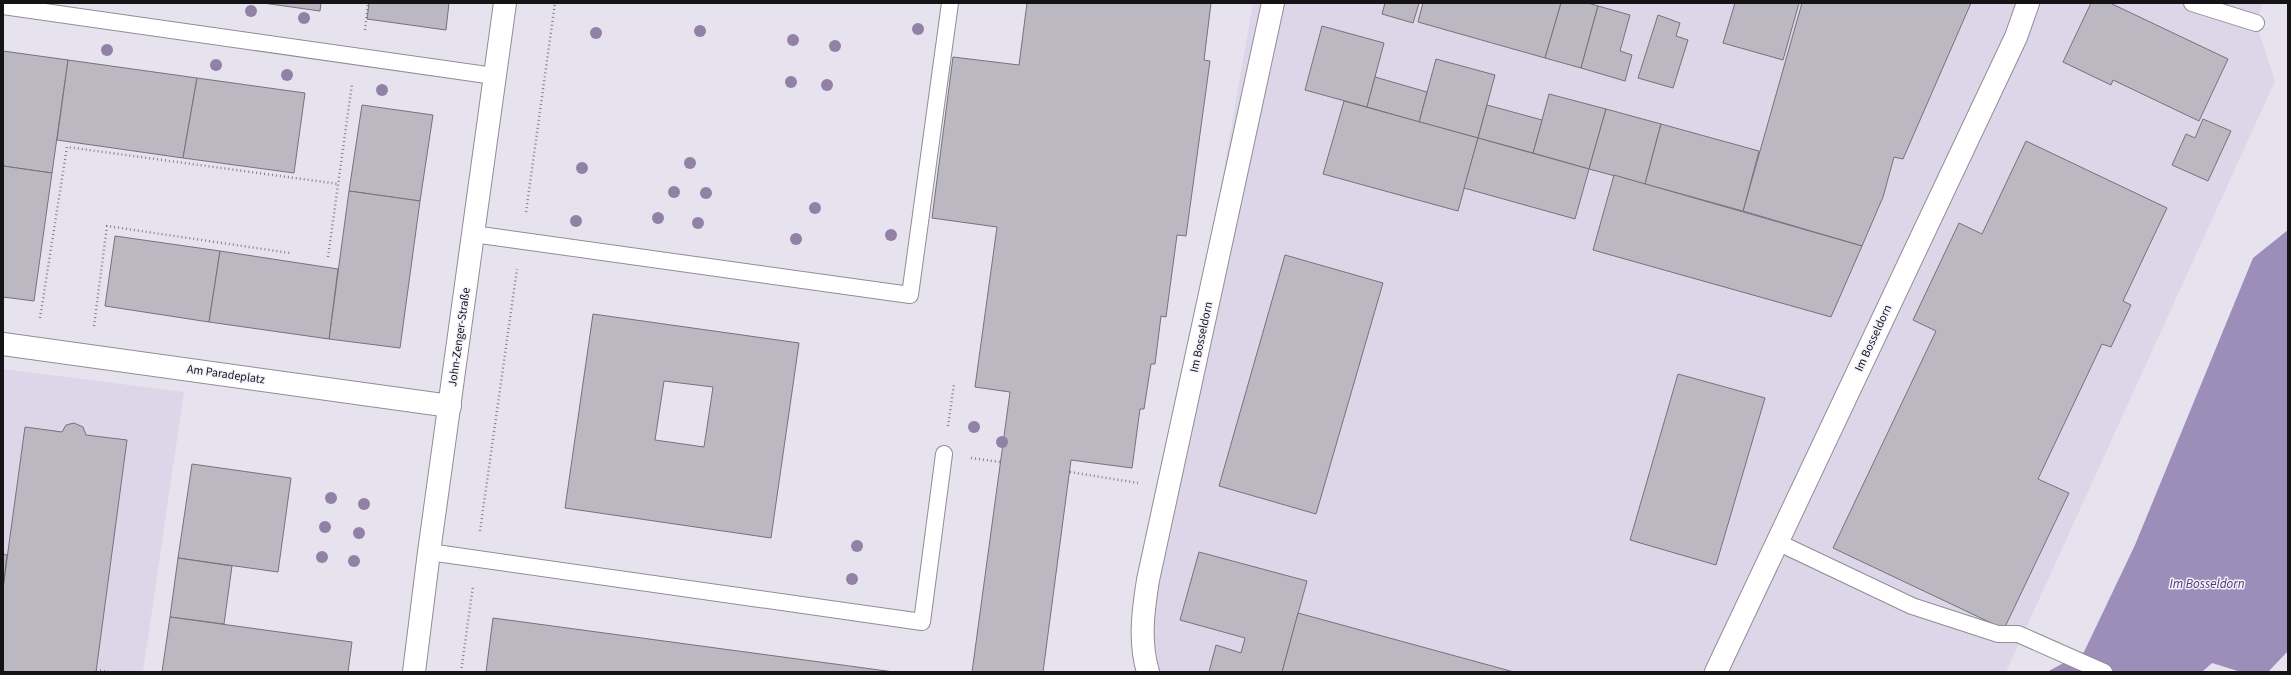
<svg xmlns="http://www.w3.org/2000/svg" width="2291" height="675" viewBox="0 0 2291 675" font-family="'Source Sans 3',sans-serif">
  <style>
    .built { fill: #dcd6e8 }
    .water { fill: #9c8db9 }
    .building { fill: #bbb8c2; stroke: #75727c; fill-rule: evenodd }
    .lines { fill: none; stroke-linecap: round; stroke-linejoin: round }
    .service-casing { stroke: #908d97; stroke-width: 18 }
    .minor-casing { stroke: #908d97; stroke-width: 24 }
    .path { stroke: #828087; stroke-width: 2.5; stroke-dasharray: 1 3; stroke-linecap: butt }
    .service { stroke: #fff; stroke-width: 16 }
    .minor { stroke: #fff; stroke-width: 22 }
    .tree { fill: #9081a5 }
    .labels { text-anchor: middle; stroke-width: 3; stroke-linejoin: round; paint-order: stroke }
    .street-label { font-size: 12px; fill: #141316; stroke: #f4f1fc }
    .water-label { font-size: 13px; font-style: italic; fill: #4f3871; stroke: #f4f1fc }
  </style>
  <rect width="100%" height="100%" fill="#e7e3ee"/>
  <g class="built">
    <polygon points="1253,3 2263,3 2256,23 2275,81 2006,672 1136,672"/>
    <polygon points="3,369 184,392 143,672 3,672"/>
  </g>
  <polygon class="water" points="2288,230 2288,651 2268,672 2241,672 2212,663 2202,672 2047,672 2084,652 2135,545 2253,258"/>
  <g class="building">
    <polygon points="263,3 321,3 320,11"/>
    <polygon points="369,3 449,3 446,30 367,19"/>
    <polygon points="1027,3 1211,3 1204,60 1210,61 1186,236 1177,235 1166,317 1161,316 1155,364 1151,364 1144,409 1140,409 1132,468 1071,460 1043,672 972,672 1010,392 975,387 997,227 932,218 953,57 1019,65"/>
    <polygon points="1385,3 1419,3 1413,23 1382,14"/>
    <polygon points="1423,3 1561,3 1545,58 1418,22"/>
    <polygon points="1561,3 1588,3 1598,6 1581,68 1545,58"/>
    <polygon points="1735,3 1799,3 1783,60 1723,43"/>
    <polygon points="1802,3 1971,3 1903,159 1894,157 1883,197 1862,246 1743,211"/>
    <polygon points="2091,3 2110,3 2228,59 2199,121 2113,80 2111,85 2063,62"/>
    <polygon points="1598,6 1630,15 1620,51 1632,55 1625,81 1581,68"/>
    <polygon points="1658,15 1680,23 1676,36 1688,40 1673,88 1638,78"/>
    <polygon points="1322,26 1384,43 1367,107 1305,90"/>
    <polygon points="3,51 68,60 52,173 3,166"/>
    <polygon points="1436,59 1495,75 1478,138 1419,122"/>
    <polygon points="68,60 197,78 183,158 57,140"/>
    <polygon points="1375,77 1427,92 1419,122 1367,107"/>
    <polygon points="197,78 305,93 294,173 183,158"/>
    <polygon points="1549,94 1606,109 1589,169 1533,153"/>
    <polygon points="1344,101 1478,138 1458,211 1323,174"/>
    <polygon points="362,105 433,115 420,201 349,191"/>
    <polygon points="1487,105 1542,120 1533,153 1478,138"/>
    <polygon points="1606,109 1661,124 1645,184 1589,169"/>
    <polygon points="2203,119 2231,131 2208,181 2172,165 2186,134 2195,138"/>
    <polygon points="1661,124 1759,151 1743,211 1645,184"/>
    <polygon points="1478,138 1589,169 1575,219 1464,188"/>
    <polygon points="2026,141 2167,208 2123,301 2131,305 2111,347 2102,344 2038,479 2069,493 2004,629 1833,548 1936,331 1913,320 1959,223 1982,234"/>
    <polygon points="3,166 52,173 34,301 3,297"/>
    <polygon points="1614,175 1862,246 1831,317 1593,250"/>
    <polygon points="349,191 420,201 400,348 329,339"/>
    <polygon points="115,236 220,251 209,322 105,306"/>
    <polygon points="220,251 338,269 329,339 209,322"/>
    <polygon points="1285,255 1383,283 1316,514 1219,486"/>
    <path d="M 593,314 L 799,343 L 771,538 L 565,508 ZM 664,381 L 713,387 L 704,447 L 655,440 Z"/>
    <polygon points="1678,374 1765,398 1716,565 1630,540"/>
    <polygon points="74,423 83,427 86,435 127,440 96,672 3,672 3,588 25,427 62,432 66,425"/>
    <polygon points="192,464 291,478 278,572 178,558"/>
    <polygon points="1199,552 1307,581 1282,672 1209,672 1216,645 1241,653 1245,638 1180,620"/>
    <polygon points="3,554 7,555 3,588"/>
    <polygon points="178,558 232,566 224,624 170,617"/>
    <polygon points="1298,613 1514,672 1282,672"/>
    <polygon points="170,617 352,642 348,672 162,672"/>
    <polygon points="493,618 894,672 486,672"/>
  </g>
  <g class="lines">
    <g class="service-casing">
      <g id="service">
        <polyline points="2192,3 2256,23"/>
        <polyline points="3,6 494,76"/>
        <polyline points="473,234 910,295 950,3"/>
        <polyline points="1777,542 1912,606 1998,634 2018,634 2104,672"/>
        <polyline points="429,552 922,622 944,454"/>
      </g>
    </g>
    <g class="minor-casing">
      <g id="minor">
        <polyline points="3,344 450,406"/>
        <polyline points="414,672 429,552 505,3"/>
        <path d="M 1148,672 C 1139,642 1143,611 1148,580 L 1273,3"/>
        <polyline points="1716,672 2016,37 2028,3"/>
      </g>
    </g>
    <g class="path">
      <polyline points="365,30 368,3"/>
      <polyline points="526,212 555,3"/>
      <polyline points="328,257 352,84"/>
      <polyline points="40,318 67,147 339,184"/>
      <polyline points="94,326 107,226 290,253"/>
      <polyline points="948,426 954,384"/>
      <polyline points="971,458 1000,462"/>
      <polyline points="1070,472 1138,483"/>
      <polyline points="480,531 517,269"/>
      <polyline points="96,670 109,672"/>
      <polyline points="461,672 473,586"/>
    </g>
    <use href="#service" class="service"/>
    <use href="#minor" class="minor"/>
  </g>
  <g class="tree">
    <circle cx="251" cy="11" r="6"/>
    <circle cx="304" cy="18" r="6"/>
    <circle cx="918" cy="29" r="6"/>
    <circle cx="700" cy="31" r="6"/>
    <circle cx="596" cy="33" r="6"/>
    <circle cx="793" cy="40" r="6"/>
    <circle cx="835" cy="46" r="6"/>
    <circle cx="107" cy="50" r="6"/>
    <circle cx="216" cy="65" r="6"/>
    <circle cx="287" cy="75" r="6"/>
    <circle cx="791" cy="82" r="6"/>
    <circle cx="827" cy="85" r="6"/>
    <circle cx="382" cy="90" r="6"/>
    <circle cx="690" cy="163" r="6"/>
    <circle cx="582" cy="168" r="6"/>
    <circle cx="674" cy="192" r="6"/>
    <circle cx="706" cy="193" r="6"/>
    <circle cx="815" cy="208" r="6"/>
    <circle cx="658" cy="218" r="6"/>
    <circle cx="576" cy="221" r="6"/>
    <circle cx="698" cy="223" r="6"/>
    <circle cx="891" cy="235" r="6"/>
    <circle cx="796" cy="239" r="6"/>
    <circle cx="974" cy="427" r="6"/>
    <circle cx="1002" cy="442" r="6"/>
    <circle cx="331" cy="498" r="6"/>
    <circle cx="364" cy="504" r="6"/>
    <circle cx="325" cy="527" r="6"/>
    <circle cx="359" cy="533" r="6"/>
    <circle cx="857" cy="546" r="6"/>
    <circle cx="322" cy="557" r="6"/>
    <circle cx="354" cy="561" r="6"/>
    <circle cx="852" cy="579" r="6"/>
  </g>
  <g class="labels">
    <g class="street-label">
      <text transform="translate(459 337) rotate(-82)" y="4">John-Zenger-Straße</text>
      <text transform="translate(1201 337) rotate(-78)" y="4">Im Bosseldorn</text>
      <text transform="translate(1873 338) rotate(-65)" y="4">Im Bosseldorn</text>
      <text transform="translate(226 374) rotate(8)" y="4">Am Paradeplatz</text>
    </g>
    <g class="water-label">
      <text x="2207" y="588">Im Bosseldorn</text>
    </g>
  </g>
  <rect width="2291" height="675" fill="none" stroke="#141316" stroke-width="8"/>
</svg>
